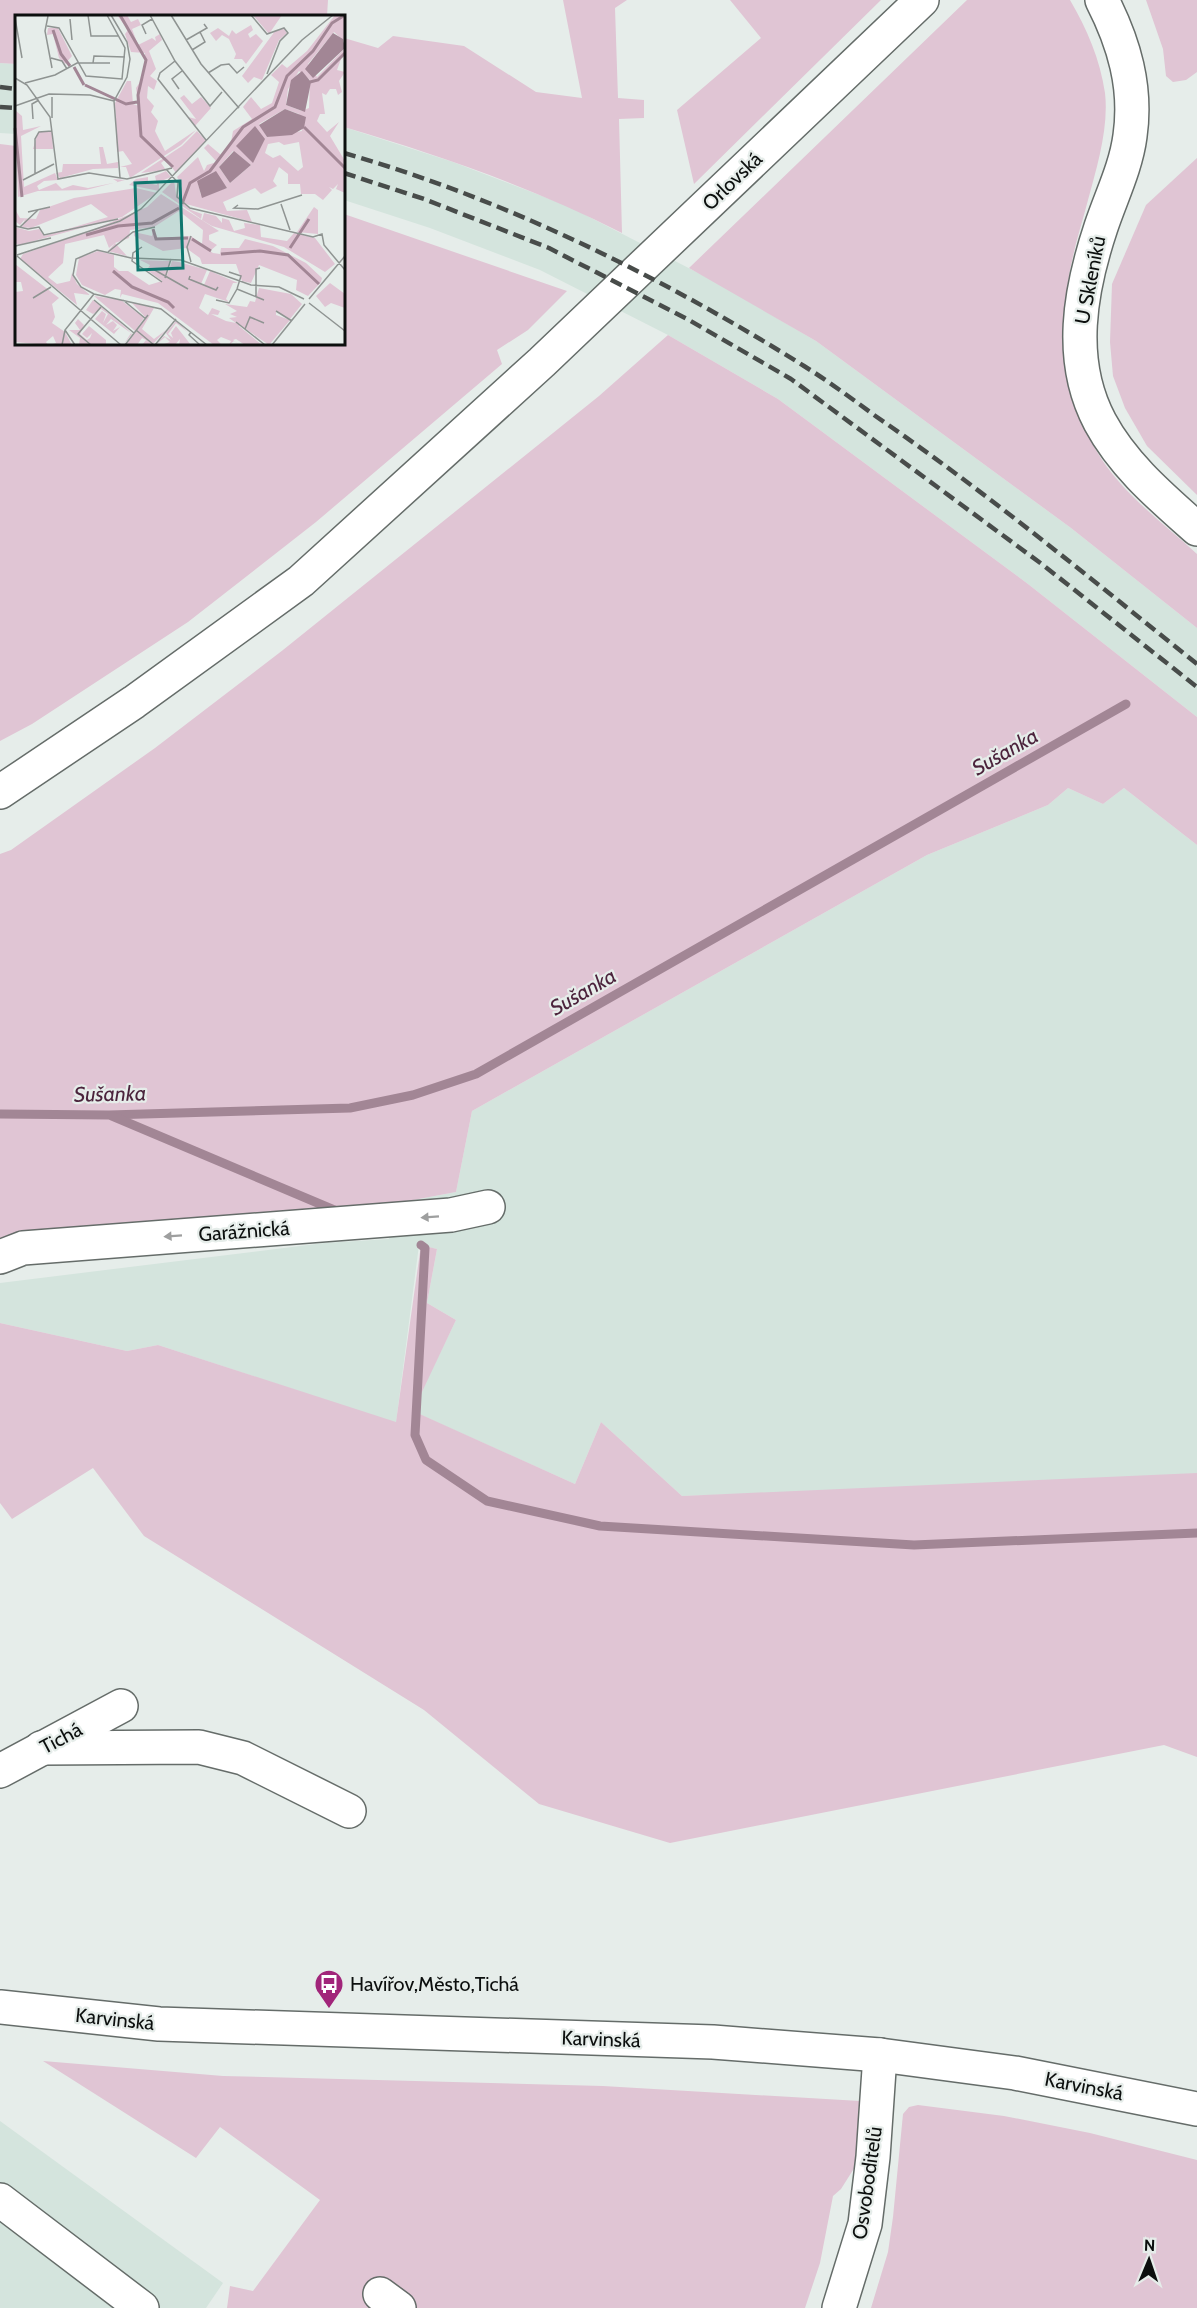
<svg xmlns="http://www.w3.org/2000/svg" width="1197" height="2308" viewBox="0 0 1197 2308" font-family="Cabin,sans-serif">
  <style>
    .built { fill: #d4e4dd }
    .green { fill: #e0c5d4 }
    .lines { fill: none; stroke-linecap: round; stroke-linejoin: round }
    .stream { stroke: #a28695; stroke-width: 9 }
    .minor-casing { stroke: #656c69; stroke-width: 36 }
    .secondary-casing { stroke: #656c69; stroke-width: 36 }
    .minor { stroke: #fff; stroke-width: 33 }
    .secondary { stroke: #fff; stroke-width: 33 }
    .rail { stroke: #484c4a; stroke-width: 4.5; stroke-dasharray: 12 6; stroke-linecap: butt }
    .oneway { fill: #9e9f9f }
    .labels { text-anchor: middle; stroke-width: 4.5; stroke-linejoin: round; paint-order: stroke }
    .street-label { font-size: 20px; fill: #0c0f0e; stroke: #e6edea }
    .poi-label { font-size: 20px; fill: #0c0f0e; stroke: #e6edea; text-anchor: start }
    .water-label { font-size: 21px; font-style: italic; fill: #4b233c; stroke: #e6edea }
    .inset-river { fill: none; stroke: #a28695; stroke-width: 3 }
    .inset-road { fill: none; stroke: #8f9492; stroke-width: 1.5 }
    .view { fill: #0f766e; fill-opacity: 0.15; stroke: #0f766e; stroke-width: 3 }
    .inset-edge { fill: none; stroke: #0c0f0e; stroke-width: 3 }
  </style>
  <rect width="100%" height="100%" fill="#e6edea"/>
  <g class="built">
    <polygon points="0,63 16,64 16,134 0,133"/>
    <polygon points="344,127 453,162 568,206 710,279 816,341 1071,528 1197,628 1197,717 1028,584 778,399 668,335 540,270 430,228 344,200"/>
    <polygon points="1068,788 1103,804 1124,788 1197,845 1197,1479 682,1496 601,1422 575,1484 412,1411 456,1320 427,1303 437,1249 419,1245 396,1423 158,1345 127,1351 0,1323 0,1283 324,1243 389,1239 392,1204 456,1192 472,1111 927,855 1048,805"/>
    <polygon points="0,2121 223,2283 206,2308 0,2308"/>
  </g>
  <g class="green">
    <polygon points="0,0 328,0 327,16 16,16 16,64 0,63"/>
    <path d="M 563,0 L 627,0 L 615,8 L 618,98 L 644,100 L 644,118 L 619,119 L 622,233 C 534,188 439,155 344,127 L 344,38 L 378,48 L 393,36 L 464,46 L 536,92 L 582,98 Z"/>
    <polygon points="730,0 881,0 694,184 677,110 761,38"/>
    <path d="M 967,0 L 1070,0 C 1087,29 1100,59 1105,93 C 1109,127 1097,167 1088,200 C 1083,220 1076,240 1072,261 C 1058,320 1066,397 1096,450 C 1120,492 1162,522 1197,554 L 1197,628 L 1071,528 L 816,341 L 689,268 Z"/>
    <polygon points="1146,0 1197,0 1197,72 1186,80 1173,82 1166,76 1163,49"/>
    <polygon points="0,144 16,146 16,344 344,344 344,214 567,291 528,330 497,350 502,364 316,522 188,622 32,724 0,741"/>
    <polygon points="1197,158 1197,495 1147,446 1125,408 1113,376 1110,342 1112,284 1146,205"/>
    <polygon points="668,335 778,399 1028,584 1197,717 1197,845 1124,788 1103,804 1068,788 1048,805 927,855 472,1111 456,1192 392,1204 0,1250 0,854 11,850 155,748 283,650 599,396"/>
    <polygon points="421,1245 437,1249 427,1303 456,1320 413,1411 575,1484 601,1422 682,1496 1197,1473 1197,1757 1164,1745 670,1843 539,1804 424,1710 144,1536 93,1468 12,1519 0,1503 0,1323 127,1351 158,1345 396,1422"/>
    <polygon points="43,2061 223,2076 603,2086 860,2101 862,2119 860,2159 841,2189 833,2196 820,2263 805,2308 227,2308 230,2286 253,2291 320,2200 220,2127 196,2158"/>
    <polygon points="918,2105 1004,2116 1090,2133 1197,2160 1197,2308 871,2308 888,2252 893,2217 903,2114 909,2107"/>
  </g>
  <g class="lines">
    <g class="stream">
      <polyline points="0,1114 109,1115 350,1108 413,1095 476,1074 1126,704"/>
      <polyline points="112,1116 339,1212"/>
      <polyline points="421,1245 425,1248 415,1435 426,1460 487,1501 600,1526 914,1545 1197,1533"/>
    </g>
    <g class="minor-casing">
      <g id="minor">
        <path d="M 1102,0 C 1124,43 1137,87 1130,136 C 1126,167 1111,197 1101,227 C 1080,290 1067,360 1100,422 C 1123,465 1161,497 1197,529"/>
        <polyline points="0,1257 23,1248 451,1215 488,1207"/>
        <polyline points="41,1748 199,1747 243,1758 349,1811"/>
        <polyline points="0,1771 121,1706"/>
        <polyline points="0,2007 159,2024 713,2042 880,2055 1015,2073 1197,2109"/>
        <polyline points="0,2200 142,2308"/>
        <polyline points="380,2294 399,2308"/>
        <polyline points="839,2308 865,2224 873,2157 880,2055"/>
      </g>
    </g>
    <g class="secondary-casing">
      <polyline id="secondary" points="0,792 134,702 301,581 542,362 922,0"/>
    </g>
    <use href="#minor" class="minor"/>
    <use href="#secondary" class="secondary"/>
    <g class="rail">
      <polyline points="0,87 16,89"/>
      <polyline points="0,107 16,108"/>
      <path d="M 344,153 C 505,199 662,277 804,366 C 828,381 851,398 874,415 C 986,492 1091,579 1197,664"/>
      <polyline points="344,173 424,199 549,248 689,320 791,379 1043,565 1197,687"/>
    </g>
  </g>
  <defs><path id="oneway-solid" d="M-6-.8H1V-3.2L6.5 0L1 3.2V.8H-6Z" transform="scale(1.5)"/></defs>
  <g class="oneway">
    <use href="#oneway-solid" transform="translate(430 1217) rotate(176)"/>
    <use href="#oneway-solid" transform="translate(173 1236) rotate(176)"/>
  </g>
  <defs>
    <g id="bus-pin" transform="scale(1.5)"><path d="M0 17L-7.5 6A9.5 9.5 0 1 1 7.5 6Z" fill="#a1257a" stroke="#e6edea"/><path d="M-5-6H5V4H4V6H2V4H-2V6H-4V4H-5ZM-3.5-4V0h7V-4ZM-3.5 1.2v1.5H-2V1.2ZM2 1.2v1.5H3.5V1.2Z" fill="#fff"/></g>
  </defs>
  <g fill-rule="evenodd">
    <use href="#bus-pin" x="329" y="1984"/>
  </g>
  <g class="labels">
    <g class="street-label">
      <text transform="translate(732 181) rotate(-44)" y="7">Orlovská</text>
      <text transform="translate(1090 280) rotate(-79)" y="7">U Skleníků</text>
      <text transform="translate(244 1231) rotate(-4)" y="7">Garážnická</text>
      <text transform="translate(61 1738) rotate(-28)" y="7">Tichá</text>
      <text transform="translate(115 2019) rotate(6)" y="7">Karvinská</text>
      <text transform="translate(601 2039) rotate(2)" y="7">Karvinská</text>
      <text transform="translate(1084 2086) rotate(11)" y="7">Karvinská</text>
      <text transform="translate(867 2183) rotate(-82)" y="7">Osvoboditelů</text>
    </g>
    <g class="poi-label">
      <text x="350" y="1991">Havířov,Město,Tichá</text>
    </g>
    <g class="water-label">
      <text transform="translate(1005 752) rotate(-30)" y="7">Sušanka</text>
      <text transform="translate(583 992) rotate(-30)" y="7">Sušanka</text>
      <text transform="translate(110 1094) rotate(-1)" y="7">Sušanka</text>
    </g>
  </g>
  <g transform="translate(15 15)">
    <rect width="330" height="330" fill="#e6edea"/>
    <path d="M 102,0 L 112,0 L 116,7 L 123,4 L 126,10 L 117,14 L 123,30 L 137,23 L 141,26 L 140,22 L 145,19 L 147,25 L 134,36 L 141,54 L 135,61 L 142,66 L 139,75 L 133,71 L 132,83 L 139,91 L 136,97 L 143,106 L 140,116 L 150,136 L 181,115 L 166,130 L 115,163 L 111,152 L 105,152 L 117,149 L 108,136 L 102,137 L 100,88 L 112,66 L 116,66 L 118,89 L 124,91 L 121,73 L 129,61 L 130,38 L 116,37 L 110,19 L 113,15 ZM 238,0 L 267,0 L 254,19 ZM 320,0 L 330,0 L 330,27 L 319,17 L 293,49 L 302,62 L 330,33 L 322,55 L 330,57 L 324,66 L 327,77 L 323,80 L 321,74 L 315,74 L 311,80 L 307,78 L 310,99 L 305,99 L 302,106 L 312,117 L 324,107 L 315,121 L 330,146 L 330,178 L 321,174 L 323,169 L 318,174 L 314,172 L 317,175 L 308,185 L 300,179 L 286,179 L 285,169 L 273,169 L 273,159 L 264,152 L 258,166 L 262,171 L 246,179 L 240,173 L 208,187 L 212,196 L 232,195 L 237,207 L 171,189 L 163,182 L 167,171 L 162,162 L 183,142 L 189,156 L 192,150 L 202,147 L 189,133 L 193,129 L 206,140 L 216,127 L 218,116 L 237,104 L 228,92 L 236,82 L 246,94 L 257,88 L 264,67 L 256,60 L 267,49 L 272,53 L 292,36 ZM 284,56 L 295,65 L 294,93 L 287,96 L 271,90 L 273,74 ZM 270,94 L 284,99 L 287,116 L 252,122 L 244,109 ZM 264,127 L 269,130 L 284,127 L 288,152 L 283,156 L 265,140 L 258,143 L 250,138 L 253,129 ZM 218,136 L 236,150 L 215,168 L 204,152 ZM 199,157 L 212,173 L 186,180 L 183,169 ZM 236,10 L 238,15 L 233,19 L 235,23 L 241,19 L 248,26 L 231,49 L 227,44 L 219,44 L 221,39 L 214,24 L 207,20 L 201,26 L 195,18 L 203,13 L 214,21 L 217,15 L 221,19 ZM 33,13 L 43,13 L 57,41 L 50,49 L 44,43 L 38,19 L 32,20 ZM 269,14 L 272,18 L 264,25 L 247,65 L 239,62 L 233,68 L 227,61 L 260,16 ZM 169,80 L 177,89 L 186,82 L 196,93 L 180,111 L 173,102 L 181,104 L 165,83 ZM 0,95 L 7,101 L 8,115 L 26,111 L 6,121 L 9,172 L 40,158 L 43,165 L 29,166 L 22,171 L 24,175 L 41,168 L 47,174 L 58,170 L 73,173 L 103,167 L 98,164 L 110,165 L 71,175 L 23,176 L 3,182 ZM 37,116 L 38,134 L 18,134 L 23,117 ZM 182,116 L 191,126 L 161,158 L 151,144 L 146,148 L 151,155 L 126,158 L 167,131 ZM 84,132 L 88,132 L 92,149 L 103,147 L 103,153 L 78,154 L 45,163 L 41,158 L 47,157 L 48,149 L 86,149 ZM 151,156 L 156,162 L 144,167 L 144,176 L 114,170 L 121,164 L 133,162 L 133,168 L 142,170 L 140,161 ZM 159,165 L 161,179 L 176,195 L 187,199 L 186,204 L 147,177 ZM 121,173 L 142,178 L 107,202 L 4,230 L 0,228 L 0,212 L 14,216 L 24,214 L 29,221 L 93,202 L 76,189 L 16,213 L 7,212 L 10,204 L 5,210 L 0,206 L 1,196 L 5,203 L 21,204 L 25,195 L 59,183 ZM 146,179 L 204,216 L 194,220 L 194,225 L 202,230 L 195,236 L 198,238 L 205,239 L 206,233 L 224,233 L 230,224 L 258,231 L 291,248 L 307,263 L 306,267 L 293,281 L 281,275 L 282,265 L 244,250 L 236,268 L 227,266 L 221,249 L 187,249 L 185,243 L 171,233 L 148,236 L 119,221 L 119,217 L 137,221 L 138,214 L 138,220 L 143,223 L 176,221 L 187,230 L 188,215 L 164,196 L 139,212 L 115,215 L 114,223 L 100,228 L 112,241 L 93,236 L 100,228 L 94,233 L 89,220 L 50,229 L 48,248 L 33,262 L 42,269 L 55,266 L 57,258 L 62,269 L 75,280 L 59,278 L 62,290 L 5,244 L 8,239 L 75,216 L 132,192 ZM 299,192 L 303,195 L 303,219 L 282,217 ZM 189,198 L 201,201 L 207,208 L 207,203 L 214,205 L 219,216 L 230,213 L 229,208 L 245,210 L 246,222 L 272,226 L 279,218 L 300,223 L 320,249 L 310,257 L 269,232 L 197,211 L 187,205 ZM 83,236 L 99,240 L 99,252 L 104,256 L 113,256 L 134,270 L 147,266 L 132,255 L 135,250 L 125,245 L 155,246 L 151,263 L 157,246 L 164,247 L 192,255 L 186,269 L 189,270 L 195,256 L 223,268 L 218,268 L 211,284 L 214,287 L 190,279 L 184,293 L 193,300 L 197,293 L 205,296 L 203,300 L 196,299 L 211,306 L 221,308 L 214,303 L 222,302 L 215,299 L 222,296 L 210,289 L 232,292 L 235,286 L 240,287 L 244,273 L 276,279 L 287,289 L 275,304 L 261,296 L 261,300 L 275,305 L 254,330 L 225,310 L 220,315 L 224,311 L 247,330 L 230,330 L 221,324 L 218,325 L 225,330 L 219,326 L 214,330 L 216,326 L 206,322 L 202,325 L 207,330 L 199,330 L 143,288 L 107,279 L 105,283 L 106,275 L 100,274 L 90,280 L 67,270 L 61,260 L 64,243 ZM 0,249 L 44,283 L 37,289 L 40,302 L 37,308 L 50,317 L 57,330 L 35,330 L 41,328 L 38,321 L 31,327 L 33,330 L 0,327 L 0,277 L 8,276 L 6,267 L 0,267 ZM 315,268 L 330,279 L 330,293 L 316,288 L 310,292 L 301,281 ZM 79,281 L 106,285 L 129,303 L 120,316 ZM 78,285 L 109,311 L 117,319 L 109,329 L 116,318 L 96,304 L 91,310 L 98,306 L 102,310 L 98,316 L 105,312 L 99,319 L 80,304 L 87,296 L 91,299 L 88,308 L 93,299 L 86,294 L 78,299 L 71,295 ZM 117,288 L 139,293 L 127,314 L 139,324 L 151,315 L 137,330 L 127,330 L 131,325 L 127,323 L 122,330 L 111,330 L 131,303 ZM 63,304 L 69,310 L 65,319 L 72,325 L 75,323 L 77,318 L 72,323 L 67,319 L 74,311 L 91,325 L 91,330 L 64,330 L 65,323 L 54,315 L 65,315 L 60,308 ZM 161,306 L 174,318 L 161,308 L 153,319 L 158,323 L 156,318 L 161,311 L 176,330 L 164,330 L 165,324 L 160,330 L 146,330 L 155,327 L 150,322 L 141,330 L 149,321 L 156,325 L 151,318 Z" fill="#e0c5d4" fill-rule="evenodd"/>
    <path d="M 318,18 L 328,24 L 330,33 L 298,63 L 290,54 ZM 287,56 L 296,67 L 290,97 L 271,90 L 276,65 ZM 270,94 L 291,102 L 289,113 L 277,120 L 252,122 L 244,110 ZM 240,111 L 250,124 L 238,148 L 221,131 ZM 219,136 L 236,150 L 215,168 L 204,152 ZM 201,156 L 212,173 L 187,183 L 182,166 Z" fill="#a28695"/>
    <path class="inset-river" d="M 105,0 L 131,45 L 123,80 L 126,121 L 158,152M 38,15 L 46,39 L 55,51M 59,52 L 69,70M 295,67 L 303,65 L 330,38M 70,70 L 111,89 L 122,87M 289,112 L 330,153M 0,113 L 7,182M 167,189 L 175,168 L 195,156 L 228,112 L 260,92 L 272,61 L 298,36 L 317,8 L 330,0M 138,214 L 141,224 L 173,223M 71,220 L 103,211 L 137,208 L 164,193M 177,224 L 196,236M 275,233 L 294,204M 206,239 L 245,236 L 273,240 L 304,269M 98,256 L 117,272 L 153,287 L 159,293"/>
    <path class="inset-road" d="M 73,0 L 76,21 L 104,21M 96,0 L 112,27 L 115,44 L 112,62 L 99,86M 135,0 L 160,46 L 195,91 L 207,77M 156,0 L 186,49 L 224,93M 236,0 L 252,19 L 269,13 L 273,18 L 265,26 L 252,59M 33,1 L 30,16 L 37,53M 0,3 L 7,43M 55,4 L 57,25M 32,11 L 44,13 L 71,61 L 107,64 L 110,33 L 92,0M 131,19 L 127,10 L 137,4M 171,25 L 192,13 L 189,9M 177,35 L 190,27 L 185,17M 36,43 L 47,46 L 52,54M 160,46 L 145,58 L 143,64 L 191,125M 78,48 L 79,41 L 110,42M 193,58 L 206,50 L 214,49 L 222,58 L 229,52M 0,63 L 12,70 L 35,102 L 43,164 L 74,158 L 112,164 L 157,153M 10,68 L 40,60 L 62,48 L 95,48M 164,74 L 157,64 L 167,56M 99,86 L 105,163M 0,91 L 34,79 L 75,80 L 99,86M 37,103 L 37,82M 18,104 L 17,89 L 24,85M 152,155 L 163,168 L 162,182 L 175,193 L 298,222 L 307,219 L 309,230 L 330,255M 20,158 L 20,124 L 24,117 L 37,116M 8,165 L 39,149M 266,189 L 275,215M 223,190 L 219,193 L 243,194 L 287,180M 13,197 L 35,192M 0,211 L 13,214 L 24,212 L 29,220 L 103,204M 5,212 L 23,195M 176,221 L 172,232 L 176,247M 0,231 L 36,223M 127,232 L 118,238 L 117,246 L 147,267M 93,237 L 118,217 L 140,212M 2,240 L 105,206 L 126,194 L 287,25 L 318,0M 2,241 L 106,330M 138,254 L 173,274M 175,261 L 174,264 L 201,275 L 203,272M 150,263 L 156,244M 222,274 L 249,285M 241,282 L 241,254 L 245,253M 18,283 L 36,272M 294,284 L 330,241M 79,285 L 119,318M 108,285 L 131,304M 201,285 L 214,288 L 222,274 L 226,261 L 214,257M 294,288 L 330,316M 261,296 L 277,306M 221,307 L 250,330M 230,314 L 235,302 L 249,308M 50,315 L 60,330M 121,315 L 139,330M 176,317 L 174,320 L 185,330M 47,330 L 50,315 L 79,279M 76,330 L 63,319 L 86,292M 110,330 L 133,300M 140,330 L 161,304M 192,330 L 146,294 L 79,279 L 66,272 L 58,260 L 61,244 L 82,235 L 116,243 L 166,245 L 236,270 L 264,272 L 289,284M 257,330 L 290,289"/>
    <path class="view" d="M 165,166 L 168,253 L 123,255 L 120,168 Z"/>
    <rect width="330" height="330" class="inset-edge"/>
  </g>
  <g transform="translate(1149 2260) rotate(2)" stroke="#e6edea" stroke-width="4.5" paint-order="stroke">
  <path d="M0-4.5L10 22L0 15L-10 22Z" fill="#0c0f0e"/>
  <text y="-9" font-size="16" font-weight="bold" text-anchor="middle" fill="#0c0f0e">N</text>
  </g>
</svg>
